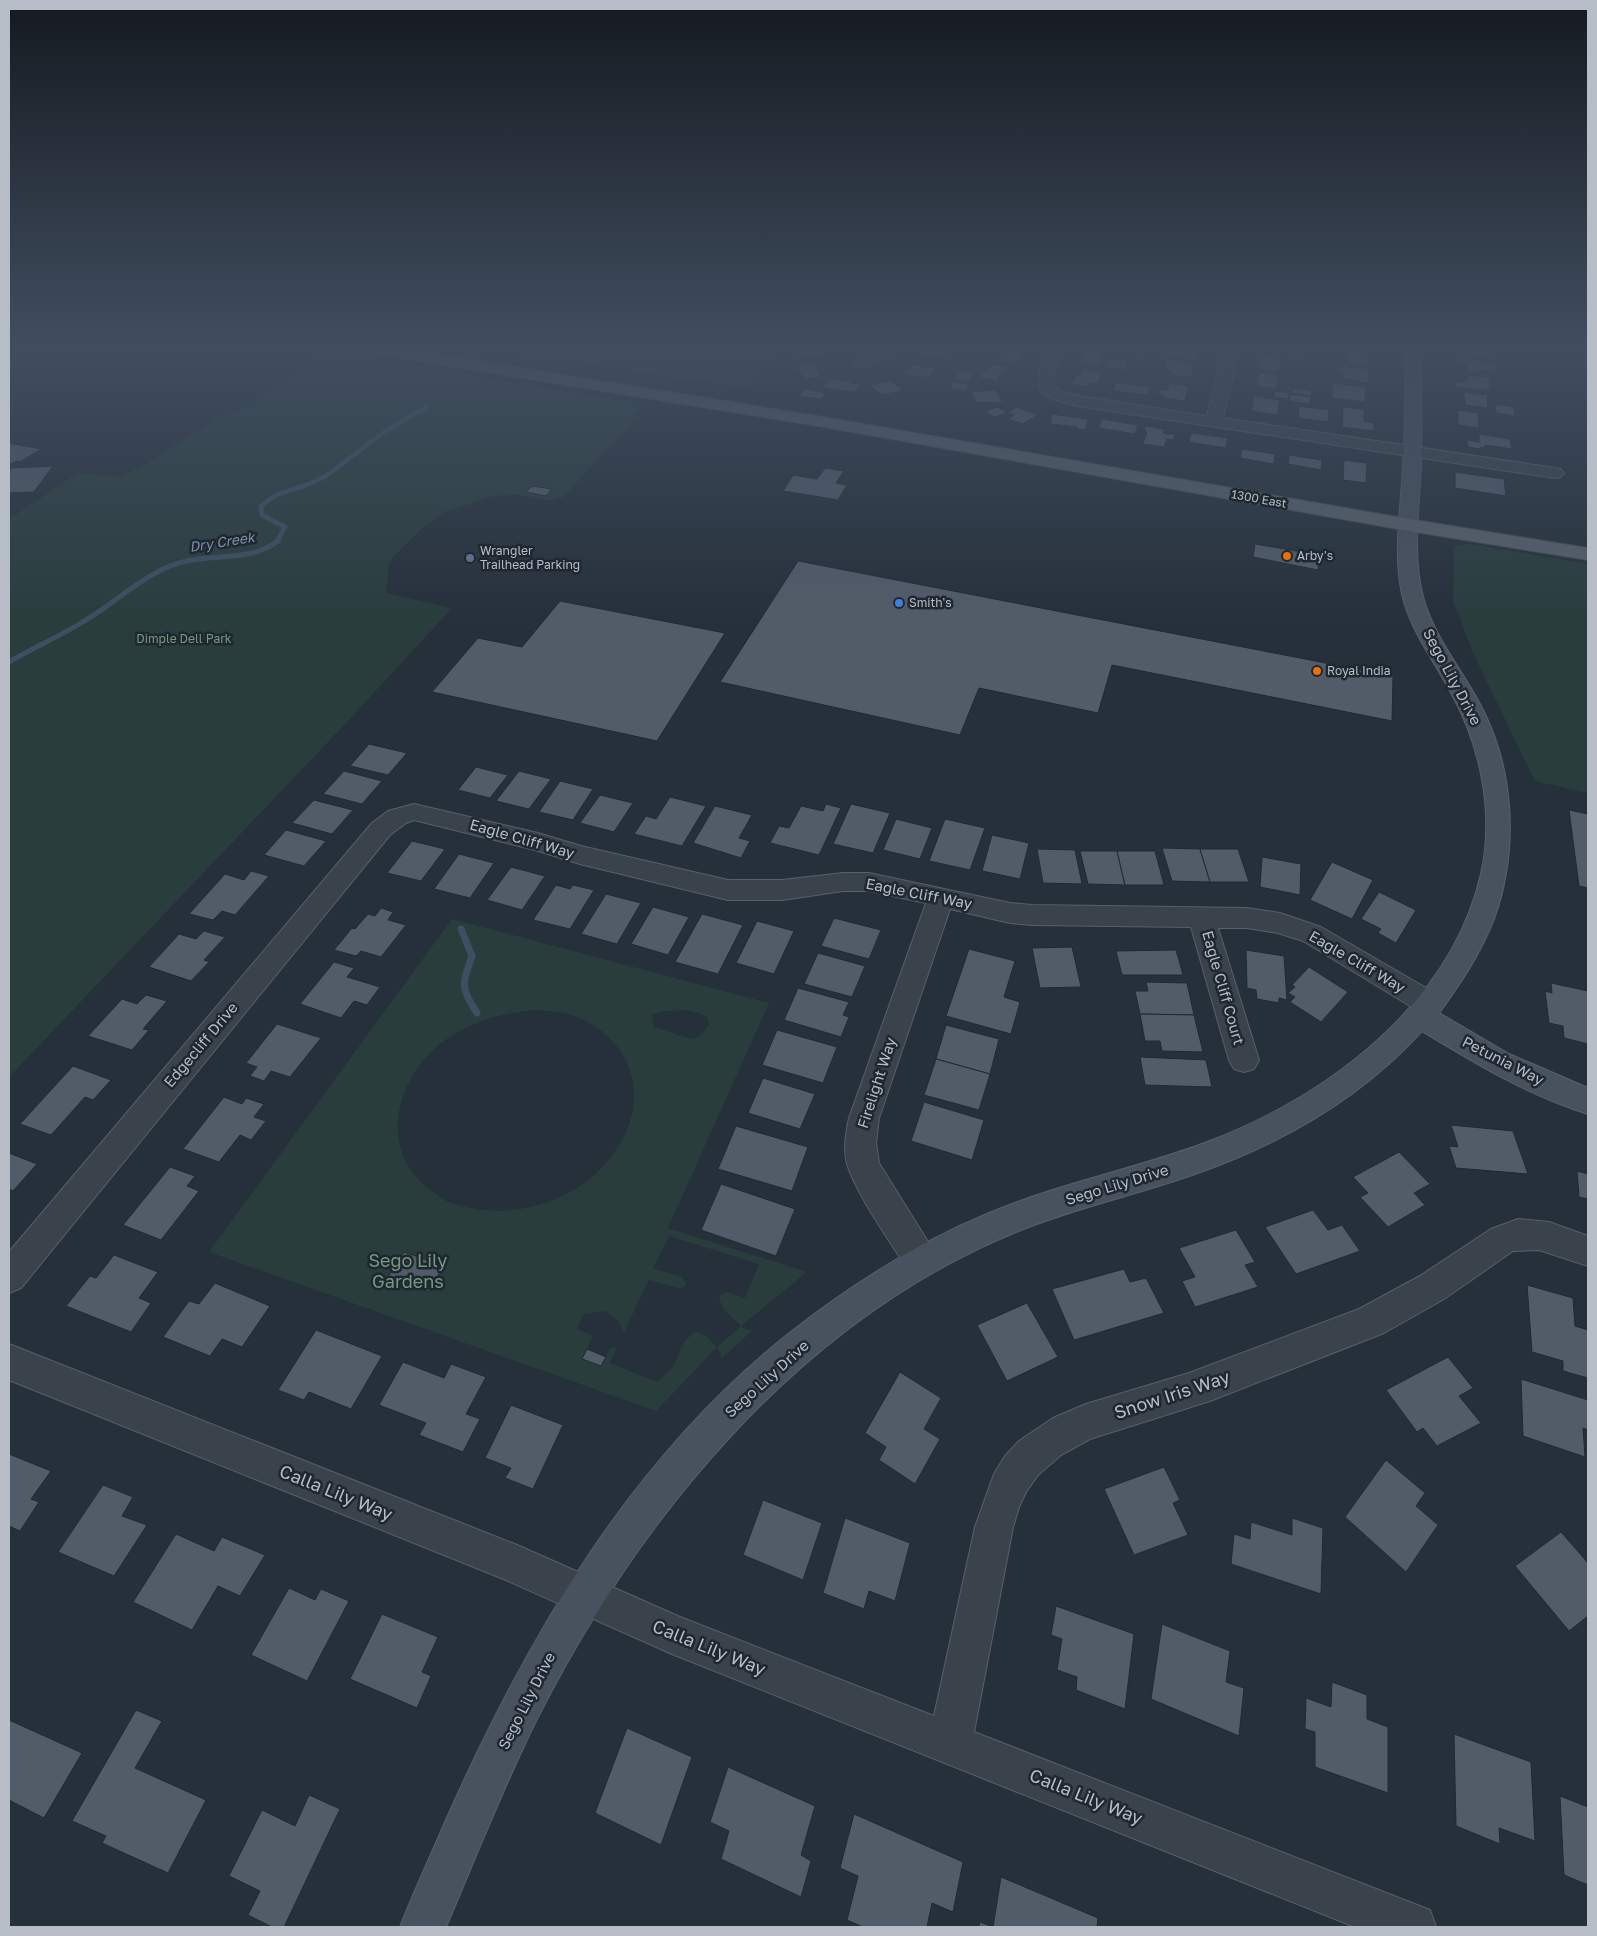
<svg xmlns="http://www.w3.org/2000/svg" width="1597" height="1936" viewBox="0 0 1597 1936" font-family="'Golos Text',sans-serif">
  <style>
    .green { fill: #293d3d; fill-rule: evenodd }
    .lines { fill: none; stroke-linecap: round; stroke-linejoin: round }
    .stream-far2 { stroke: #3e4f62; stroke-width: 4.5 }
    .stream-far1 { stroke: #3e4f62; stroke-width: 5 }
    .stream { stroke: #3e4f62; stroke-width: 7 }
    .building { fill: #525c69; stroke: #212933 }
    .street-casing { stroke: #58606a; stroke-width: 2 }
    .secondary-casing { stroke: #58606a; stroke-width: 2 }
    .primary-casing { stroke: #434b55; stroke-width: 2 }
    .street { fill: #3a424c; fill-rule: evenodd }
    .secondary { fill: #48515e; fill-rule: evenodd }
    .primary { fill: #58616b; fill-rule: evenodd }
    .food-dot { fill: #e8710a; stroke: #1f2731; stroke-width: 2 }
    .service-dot { fill: #5c6f8a; stroke: #1f2731; stroke-width: 2 }
    .shop-dot { fill: #3f7fe0; stroke: #1f2731; stroke-width: 2 }
    .labels { text-anchor: middle; stroke-width: 5; stroke-linejoin: round; paint-order: stroke }
    .far-street-label { font-size: 12px; fill: #b6bdc7; stroke: #1f2731 }
    .far-poi-label { font-size: 12px; fill: #b6bdc7; stroke: #1f2731; text-anchor: start }
    .far-park-label { font-size: 12px; fill: #769a7d; stroke: #1f2731 }
    .far-water-label { font-size: 14px; font-style: italic; fill: #7a8fa7; stroke: #1f2731 }
    .street-label { font-size: 15px; fill: #b6bdc7; stroke: #1f2731 }
    .near-park-label { font-size: 18px; fill: #769a7d; stroke: #1f2731 }
    .near-street-label { font-size: 18px; fill: #b6bdc7; stroke: #1f2731 }
  </style>
  <rect width="100%" height="100%" fill="#26303b"/>
  <g class="green">
    <polygon points="488,348 779,348 745,388"/>
    <polygon points="328,350 503,382 632,402 641,407 630,425 563,497 550,501 514,494 504,496 495,495 444,512 423,527 394,556 389,564 386,593 452,608 347,722 9,1077 9,519 78,473 120,477 144,465 218,418 253,403"/>
    <polygon points="1470,544 1588,564 1588,793 1535,781 1473,653 1453,601 1454,546"/>
    <path d="M 452,919 L 769,1003 L 668,1228 L 807,1272 L 741,1326 L 745,1329 L 753,1330 L 721,1359 L 721,1354 L 717,1347 L 656,1411 L 209,1252 ZM 535,1010 C 546,1011 558,1011 569,1014 C 634,1036 654,1100 612,1156 C 575,1205 505,1223 449,1202 C 443,1200 438,1195 433,1192 C 378,1155 393,1081 440,1044 C 470,1021 498,1014 535,1010 ZM 685,1010 L 699,1013 L 707,1017 L 709,1024 L 702,1035 L 691,1039 L 654,1027 L 652,1014 L 668,1011 ZM 669,1236 L 759,1264 L 745,1298 L 727,1292 L 721,1294 L 719,1298 L 723,1309 L 741,1326 L 717,1347 L 705,1335 L 696,1332 C 680,1340 681,1355 672,1368 C 668,1373 662,1377 657,1382 L 610,1363 L 617,1347 L 610,1348 L 606,1357 L 587,1349 L 593,1336 L 577,1329 L 584,1314 L 605,1311 L 618,1321 L 624,1332 L 649,1280 L 678,1288 L 684,1287 L 686,1283 L 682,1277 L 653,1268 Z"/>
  </g>
  <g class="lines">
    <polyline class="stream-far2" points="277,541 285,527 262,515 261,506 276,495 309,484 326,476 387,430 427,407"/>
    <path class="stream-far1" d="M 9,662 C 34,647 61,636 86,620 C 114,603 139,579 170,566 C 205,551 248,565 279,540"/>
    <path class="stream" d="M 461,929 L 472,956 C 462,985 460,987 477,1013"/>
  </g>
  <g class="building">
    <polygon points="800,348 830,348 813,359 794,352"/>
    <polygon points="927,348 941,348 952,352 943,357 935,355 932,357 919,353"/>
    <polygon points="1004,348 1023,350 1016,363 999,361"/>
    <polygon points="1124,348 1133,348 1143,350 1142,354 1123,351"/>
    <polygon points="1164,348 1191,348 1190,353 1198,354 1196,361 1184,359 1185,356 1163,353"/>
    <polygon points="1264,348 1301,348 1300,354 1264,351"/>
    <polygon points="1455,348 1490,349 1491,357 1455,353"/>
    <polygon points="1086,349 1102,351 1101,362 1099,365 1082,363"/>
    <polygon points="1350,350 1369,353 1368,366 1349,364"/>
    <polygon points="1262,355 1281,358 1279,372 1259,369"/>
    <polygon points="1457,357 1495,364 1496,372 1478,370 1478,372 1466,371 1466,364 1457,363"/>
    <polygon points="1109,359 1127,361 1125,370 1107,368"/>
    <polygon points="1167,359 1195,363 1191,377 1171,375 1172,372 1166,371 1167,369 1164,368"/>
    <polygon points="813,363 821,377 805,379 795,366"/>
    <polygon points="912,364 936,368 928,378 904,374"/>
    <polygon points="992,364 1008,367 996,381 978,377"/>
    <polygon points="1339,365 1369,369 1369,384 1344,378 1344,375 1339,374"/>
    <polygon points="961,370 975,373 968,382 954,379"/>
    <polygon points="1083,370 1102,373 1097,384 1090,383 1089,387 1071,384 1077,375 1081,375"/>
    <polygon points="1259,372 1279,375 1276,389 1256,386"/>
    <polygon points="1467,375 1489,377 1490,390 1485,389 1486,391 1455,387 1455,381 1464,382 1464,380 1468,380"/>
    <polygon points="830,379 838,379 861,385 854,392 822,388"/>
    <polygon points="892,381 903,391 882,395 870,385"/>
    <polygon points="952,382 968,384 966,391 950,389"/>
    <polygon points="1116,382 1150,387 1148,395 1113,391"/>
    <polygon points="1169,383 1189,386 1185,401 1165,398 1165,396 1158,394 1160,389 1167,390"/>
    <polygon points="1333,383 1366,387 1365,402 1332,398"/>
    <polygon points="1293,388 1312,391 1311,396 1292,393"/>
    <polygon points="805,389 826,393 821,399 799,396"/>
    <polygon points="996,390 1003,402 977,403 971,392"/>
    <polygon points="1275,391 1289,393 1288,399 1274,397"/>
    <polygon points="1464,392 1487,395 1488,408 1465,405"/>
    <polygon points="1290,394 1311,397 1310,404 1289,401"/>
    <polygon points="1254,396 1280,400 1277,415 1251,411"/>
    <polygon points="1495,404 1514,407 1515,416 1496,413"/>
    <polygon points="1299,406 1329,410 1328,422 1298,418"/>
    <polygon points="998,407 1007,413 994,417 985,411"/>
    <polygon points="1017,407 1038,415 1023,424 1008,419 1014,415 1007,413"/>
    <polygon points="1343,407 1364,409 1364,421 1374,423 1374,431 1342,427"/>
    <polygon points="1458,410 1478,413 1479,428 1458,425"/>
    <polygon points="1052,414 1088,419 1086,429 1079,430 1077,427 1050,424"/>
    <polygon points="1102,419 1138,425 1135,434 1098,428"/>
    <polygon points="1145,426 1165,429 1163,433 1175,435 1173,440 1167,439 1164,447 1143,444 1147,432 1144,431"/>
    <polygon points="1191,433 1228,438 1226,448 1189,442"/>
    <polygon points="1479,434 1510,439 1512,449 1485,445 1485,448 1480,447 1480,449 1468,447 1467,440 1479,442"/>
    <polygon points="9,443 41,449 20,462 16,461 10,465"/>
    <polygon points="1242,449 1275,454 1274,464 1240,458"/>
    <polygon points="1289,455 1322,460 1321,470 1288,464"/>
    <polygon points="1344,460 1367,463 1366,483 1343,480"/>
    <polygon points="53,466 34,492 9,493 10,468"/>
    <polygon points="825,468 844,471 836,483 847,485 838,500 783,491 793,475 817,479"/>
    <polygon points="1455,472 1504,479 1506,496 1455,488"/>
    <polygon points="532,486 552,489 546,496 526,492"/>
    <polygon points="1255,544 1320,555 1318,570 1253,557"/>
    <polygon points="798,561 1393,676 1392,721 1112,665 1098,713 979,688 960,735 720,682"/>
    <polygon points="560,601 725,633 657,741 432,692 478,638 522,647"/>
    <polygon points="369,744 407,753 388,775 350,766"/>
    <polygon points="476,767 508,775 490,798 458,790"/>
    <polygon points="344,771 382,781 362,804 323,794"/>
    <polygon points="519,771 551,779 529,809 496,801"/>
    <polygon points="560,781 593,789 573,820 539,812"/>
    <polygon points="600,795 633,803 614,832 580,823"/>
    <polygon points="670,797 706,806 682,846 634,834 646,816 656,819"/>
    <polygon points="314,800 353,810 332,834 292,823"/>
    <polygon points="826,804 841,808 819,855 770,843 779,826 789,828 801,806 823,811"/>
    <polygon points="851,804 890,813 873,853 833,844"/>
    <polygon points="715,806 752,815 739,838 750,841 741,858 693,843"/>
    <polygon points="1569,810 1588,814 1588,888 1579,886"/>
    <polygon points="896,819 932,828 920,859 883,850"/>
    <polygon points="945,819 985,828 970,870 929,861"/>
    <polygon points="286,830 326,841 304,866 264,855"/>
    <polygon points="992,835 1029,843 1020,879 982,871"/>
    <polygon points="412,841 445,849 421,881 387,873"/>
    <polygon points="1162,848 1200,849 1210,882 1172,881"/>
    <polygon points="1037,849 1075,850 1082,884 1043,883"/>
    <polygon points="1200,849 1238,849 1249,882 1210,882"/>
    <polygon points="1080,851 1117,851 1125,885 1088,884"/>
    <polygon points="1117,851 1155,851 1164,885 1125,885"/>
    <polygon points="459,854 494,863 470,898 434,889"/>
    <polygon points="1262,857 1301,864 1300,895 1260,887"/>
    <polygon points="1332,862 1373,880 1352,919 1310,900"/>
    <polygon points="511,867 545,876 522,910 487,900"/>
    <polygon points="251,871 269,876 235,915 222,911 213,920 189,914 225,874 244,880"/>
    <polygon points="556,885 570,889 573,885 594,890 570,929 533,920"/>
    <polygon points="1379,892 1416,910 1396,943 1378,933 1381,929 1361,919"/>
    <polygon points="606,894 641,903 617,944 581,934"/>
    <polygon points="653,907 689,917 668,955 631,944"/>
    <polygon points="381,908 393,912 388,920 406,925 381,957 361,951 356,956 334,950 352,928 355,929 368,914 375,916"/>
    <polygon points="702,914 743,925 718,974 675,962"/>
    <polygon points="834,918 881,930 869,959 821,946"/>
    <polygon points="757,921 794,931 774,974 736,963"/>
    <polygon points="204,931 225,937 204,960 209,962 191,981 149,967 179,934 196,939"/>
    <polygon points="1072,947 1081,987 1040,988 1032,948"/>
    <polygon points="969,949 1015,961 1004,997 1020,1002 1011,1034 946,1016"/>
    <polygon points="1176,950 1183,975 1122,975 1116,951"/>
    <polygon points="1246,950 1284,956 1287,1000 1279,998 1279,1003 1257,999 1256,990 1247,988"/>
    <polygon points="818,953 865,966 852,997 804,984"/>
    <polygon points="334,962 354,968 347,977 380,987 367,1005 354,1001 341,1018 300,1004"/>
    <polygon points="1309,967 1348,992 1321,1022 1290,1002 1295,997 1288,993 1295,987 1292,985"/>
    <polygon points="1146,982 1187,983 1194,1015 1140,1014 1135,991 1148,991"/>
    <polygon points="1551,983 1588,991 1588,1044 1564,1038 1563,1026 1549,1023 1545,991 1552,993"/>
    <polygon points="798,988 849,1002 843,1015 849,1017 841,1037 784,1020"/>
    <polygon points="146,995 167,1001 143,1029 149,1030 132,1050 88,1036 122,999 137,1004"/>
    <polygon points="1140,1014 1194,1015 1203,1052 1162,1051 1160,1041 1145,1041"/>
    <polygon points="277,1024 321,1038 290,1077 271,1071 264,1081 250,1076 257,1067 246,1063"/>
    <polygon points="946,1025 999,1039 990,1074 936,1059"/>
    <polygon points="777,1030 837,1047 823,1083 762,1065"/>
    <polygon points="1140,1057 1206,1060 1212,1087 1145,1085"/>
    <polygon points="936,1059 990,1074 979,1110 924,1095"/>
    <polygon points="73,1066 111,1080 93,1100 85,1097 51,1135 20,1124"/>
    <polygon points="763,1078 815,1094 800,1129 748,1113"/>
    <polygon points="224,1097 242,1104 246,1098 264,1104 254,1117 266,1121 251,1140 240,1135 219,1162 183,1149"/>
    <polygon points="924,1102 984,1120 972,1160 911,1141"/>
    <polygon points="1451,1125 1513,1131 1528,1174 1456,1168 1449,1146 1458,1147"/>
    <polygon points="736,1126 808,1147 792,1191 718,1169"/>
    <polygon points="1399,1152 1430,1184 1414,1193 1425,1205 1388,1227 1360,1197 1368,1193 1353,1177"/>
    <polygon points="9,1153 37,1164 13,1191 9,1189"/>
    <polygon points="170,1167 195,1176 187,1186 199,1191 161,1240 123,1225"/>
    <polygon points="1577,1171 1588,1174 1588,1199 1579,1197"/>
    <polygon points="721,1184 795,1209 776,1256 701,1230"/>
    <polygon points="1313,1210 1328,1230 1342,1225 1360,1251 1296,1274 1265,1227"/>
    <polygon points="1236,1230 1255,1262 1245,1265 1258,1287 1195,1307 1182,1281 1195,1277 1179,1248"/>
    <polygon points="404,1252 444,1266 428,1292 388,1277"/>
    <polygon points="114,1255 158,1272 139,1298 151,1303 131,1332 66,1306 90,1276 96,1278"/>
    <polygon points="1124,1269 1130,1282 1146,1278 1164,1313 1074,1340 1052,1289"/>
    <polygon points="215,1283 270,1306 242,1347 222,1339 210,1356 163,1337 189,1301 199,1304"/>
    <polygon points="1527,1285 1573,1298 1575,1326 1588,1330 1588,1378 1563,1371 1563,1361 1532,1352"/>
    <polygon points="1027,1303 1058,1357 1007,1381 977,1325"/>
    <polygon points="316,1330 382,1356 351,1409 309,1392 304,1400 278,1390"/>
    <polygon points="587,1349 606,1357 601,1366 582,1359"/>
    <polygon points="1448,1357 1473,1388 1459,1396 1481,1423 1437,1446 1423,1428 1417,1432 1386,1390"/>
    <polygon points="403,1362 444,1378 451,1364 486,1377 466,1414 480,1419 463,1452 419,1435 426,1423 379,1405"/>
    <polygon points="900,1372 941,1398 924,1429 940,1439 915,1484 879,1460 886,1447 865,1433"/>
    <polygon points="1521,1379 1588,1400 1588,1430 1583,1428 1585,1457 1523,1436"/>
    <polygon points="511,1405 563,1425 533,1489 505,1478 511,1468 485,1458"/>
    <polygon points="9,1454 51,1471 31,1499 39,1502 20,1531 9,1526"/>
    <polygon points="1386,1460 1425,1493 1416,1506 1438,1525 1406,1572 1345,1517"/>
    <polygon points="1164,1467 1180,1500 1173,1503 1188,1535 1134,1555 1104,1489"/>
    <polygon points="103,1485 133,1497 122,1516 147,1525 114,1576 58,1552"/>
    <polygon points="763,1500 822,1523 803,1580 743,1555"/>
    <polygon points="845,1518 910,1543 895,1601 869,1591 864,1609 823,1593"/>
    <polygon points="1292,1518 1323,1528 1321,1594 1231,1564 1234,1534 1250,1539 1251,1522 1292,1535"/>
    <polygon points="1561,1532 1588,1563 1588,1616 1569,1631 1515,1566"/>
    <polygon points="176,1534 214,1551 222,1537 265,1555 240,1596 218,1586 192,1630 133,1602"/>
    <polygon points="289,1588 315,1600 321,1589 349,1601 307,1681 251,1655"/>
    <polygon points="1056,1606 1134,1634 1125,1709 1076,1690 1077,1677 1057,1670 1062,1639 1051,1635"/>
    <polygon points="382,1614 438,1637 422,1672 431,1676 417,1708 350,1679"/>
    <polygon points="1162,1624 1230,1651 1226,1682 1244,1688 1239,1736 1151,1699"/>
    <polygon points="1332,1682 1367,1695 1367,1719 1388,1727 1388,1793 1315,1767 1315,1732 1305,1729 1306,1698 1331,1707"/>
    <polygon points="136,1710 162,1721 135,1768 206,1800 168,1873 102,1843 106,1836 72,1821"/>
    <polygon points="9,1720 82,1753 44,1818 9,1800"/>
    <polygon points="627,1728 692,1757 661,1845 595,1813"/>
    <polygon points="1454,1734 1531,1762 1535,1841 1499,1828 1500,1844 1456,1826"/>
    <polygon points="728,1767 815,1806 801,1855 811,1861 801,1897 721,1859 729,1831 710,1822"/>
    <polygon points="309,1795 340,1809 284,1927 272,1927 248,1915 260,1891 229,1876 262,1810 295,1826"/>
    <polygon points="1560,1796 1588,1807 1588,1885 1564,1875"/>
    <polygon points="854,1814 963,1862 953,1912 932,1903 927,1927 863,1927 847,1920 858,1876 840,1868"/>
    <polygon points="1001,1877 1098,1918 1097,1927 979,1927 980,1922 993,1927"/>
  </g>
  <g class="lines">
    <g class="street-casing">
      <g id="street">
        <polygon points="877,348 896,348 867,367 857,367 854,364 857,361"/>
        <path d="M 1046,348 L 1061,348 L 1053,379 L 1055,387 L 1062,392 L 1079,396 L 1207,416 L 1224,348 L 1239,348 L 1223,418 L 1555,468 L 1561,469 L 1564,473 L 1561,477 L 1555,478 L 1077,406 C 1031,394 1034,391 1046,348 Z"/>
        <path d="M 414,804 L 538,833 L 581,846 L 728,880 L 782,880 L 843,873 L 869,873 L 1010,903 L 1032,905 L 1247,908 L 1280,913 L 1321,927 L 1440,996 L 1444,1004 L 1440,1012 L 1430,1015 L 1420,1012 L 1303,941 L 1278,933 L 1247,928 L 1218,928 L 1259,1060 L 1254,1069 L 1244,1072 L 1234,1069 L 1229,1060 L 1191,927 L 1032,925 L 1010,923 L 950,909 L 879,1118 L 876,1143 L 879,1163 L 933,1250 L 938,1261 L 933,1272 L 921,1277 L 909,1272 C 891,1242 857,1196 847,1164 C 843,1149 846,1133 849,1118 L 926,903 L 869,891 L 843,891 L 782,900 L 728,900 L 580,864 L 535,850 L 414,820 L 406,823 L 390,835 L 21,1288 L 9,1293 L 9,1252 L 372,823 L 388,811 Z"/>
        <polygon points="1518,1219 1549,1222 1588,1236 1588,1266 1539,1250 1513,1251 1444,1299 1384,1333 1210,1401 1090,1439 1061,1455 1038,1475 1026,1492 1019,1507 1013,1527 974,1732 1430,1910 1436,1927 1355,1927 672,1654 506,1580 9,1380 9,1344 517,1545 680,1617 934,1716 975,1527 994,1474 1005,1456 1019,1441 1053,1418 1086,1404 1189,1373 1359,1309 1420,1276 1491,1229"/>
      </g>
    </g>
    <g class="secondary-casing">
      <path id="secondary" d="M 1405,348 L 1421,348 C 1421,387 1422,426 1421,465 C 1419,509 1412,554 1423,597 C 1434,638 1464,672 1483,710 C 1515,774 1518,852 1494,919 C 1481,953 1460,984 1439,1013 L 1509,1054 L 1588,1088 L 1588,1114 C 1529,1096 1475,1063 1422,1031 C 1360,1099 1281,1144 1195,1174 C 1136,1195 1074,1208 1016,1232 C 799,1321 638,1518 535,1723 C 502,1790 475,1859 446,1927 L 400,1927 C 414,1891 431,1855 446,1820 C 527,1638 629,1461 787,1335 C 848,1287 914,1244 987,1214 C 1059,1183 1137,1169 1210,1141 C 1329,1095 1451,1004 1481,874 C 1495,812 1480,743 1449,689 C 1432,658 1410,629 1402,594 C 1393,552 1401,508 1403,466 C 1406,427 1405,388 1405,348 Z"/>
    </g>
    <g class="primary-casing">
      <polygon id="primary" points="361,348 399,348 818,416 1409,519 1588,548 1588,560 1409,531 818,426 368,353"/>
    </g>
    <use href="#street" class="street"/>
    <use href="#secondary" class="secondary"/>
    <use href="#primary" class="primary"/>
  </g>
  <linearGradient id="sky" x2="0" y2="1"><stop stop-color="#151a20"/><stop offset="0.56" stop-color="#414e60"/><stop offset="1" stop-color="#414e60" stop-opacity="0"/></linearGradient>
  <rect width="1597" height="620" fill="url(#sky)"/>
  <g class="food-dot">
    <circle cx="1287" cy="556" r="5"/>
    <circle cx="1317" cy="671" r="5"/>
  </g>
  <circle class="service-dot" cx="470" cy="558" r="5"/>
  <circle class="shop-dot" cx="899" cy="603" r="5"/>
  <g class="labels">
    <g class="far-street-label">
      <text transform="translate(1259 499) rotate(10)" y="4">1300 East</text>
    </g>
    <g class="far-poi-label">
      <text x="480" y="555">Wrangler<tspan x="480" dy="14">Trailhead Parking</tspan></text>
      <text x="1297" y="560">Arby's</text>
      <text x="909" y="607">Smith's</text>
      <text x="1327" y="675">Royal India</text>
    </g>
    <g class="far-park-label">
      <text x="184" y="643">Dimple Dell Park</text>
    </g>
    <g class="far-water-label">
      <text transform="translate(222 542) rotate(-9)" y="5">Dry Creek</text>
    </g>
    <g class="street-label">
      <text transform="translate(1452 677) rotate(62)" y="5">Sego Lily Drive</text>
      <text transform="translate(522 839) rotate(16)" y="5">Eagle Cliff Way</text>
      <text transform="translate(919 894) rotate(11)" y="5">Eagle Cliff Way</text>
      <text transform="translate(1357 962) rotate(30)" y="5">Eagle Cliff Way</text>
      <text transform="translate(1223 988) rotate(74)" y="5">Eagle Cliff Court</text>
      <text transform="translate(201 1045) rotate(-50)" y="5">Edgecliff Drive</text>
      <text transform="translate(1503 1061) rotate(27)" y="5">Petunia Way</text>
      <text transform="translate(877 1083) rotate(-72)" y="5">Firelight Way</text>
      <text transform="translate(1117 1185) rotate(-17)" y="5">Sego Lily Drive</text>
      <text transform="translate(767 1379) rotate(-42)" y="5">Sego Lily Drive</text>
      <text transform="translate(527 1701) rotate(-63)" y="5">Sego Lily Drive</text>
    </g>
    <g class="near-park-label">
      <text x="408" y="1267">Sego Lily<tspan x="408" dy="21">Gardens</tspan></text>
    </g>
    <g class="near-street-label">
      <text transform="translate(1172 1395) rotate(-18)" y="6">Snow Iris Way</text>
      <text transform="translate(336 1493) rotate(22)" y="6">Calla Lily Way</text>
      <text transform="translate(709 1648) rotate(22)" y="6">Calla Lily Way</text>
      <text transform="translate(1086 1797) rotate(22)" y="6">Calla Lily Way</text>
    </g>
  </g>
  <rect width="1597" height="1936" fill="none" stroke="#b6bdc7" stroke-width="20"/>
</svg>
